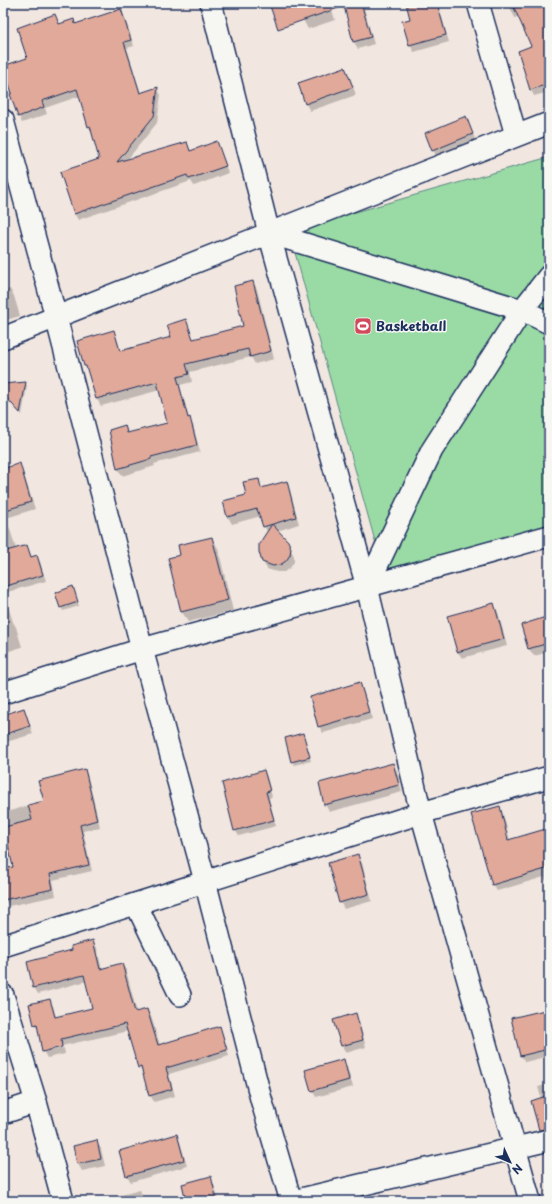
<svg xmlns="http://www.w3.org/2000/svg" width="552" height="1204" viewBox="0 0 552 1204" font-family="'Playpen Sans',sans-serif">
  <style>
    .green { fill: #9adba5; stroke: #5a8582 }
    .shadow { fill: #0003 }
    .building { fill: #e1a999; stroke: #1b2f5e }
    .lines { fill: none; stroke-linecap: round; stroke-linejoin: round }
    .minor-casing { stroke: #1b2f5e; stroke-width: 24 }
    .minor { stroke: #f6f6f2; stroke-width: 21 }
    .labels { text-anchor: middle; stroke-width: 3; stroke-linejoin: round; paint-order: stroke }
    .poi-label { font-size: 13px; font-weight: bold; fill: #1b2f5e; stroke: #f6f6f2; text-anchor: start }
  </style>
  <rect width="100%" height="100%" fill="#f2e7e0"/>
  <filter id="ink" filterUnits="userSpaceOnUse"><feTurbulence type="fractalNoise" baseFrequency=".025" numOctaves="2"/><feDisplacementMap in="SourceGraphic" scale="8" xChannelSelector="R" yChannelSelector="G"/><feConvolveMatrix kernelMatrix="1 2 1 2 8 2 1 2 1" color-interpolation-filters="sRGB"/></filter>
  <g filter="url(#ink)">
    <polygon class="green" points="549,157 549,530 385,577 289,231"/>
    <g class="shadow">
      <polygon points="112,3 120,3 134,46 127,48 141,94 157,88 161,95 157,123 127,160 187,143 191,151 216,142 220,149 228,173 194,186 191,181 78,220 74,213 100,160 93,133 89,126 80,96 45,108 47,114 22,123 19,116 13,94 28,59 54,15 59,25 74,20 76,24 120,11"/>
      <polygon points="297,3 330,3 335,20 308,29 303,20"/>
      <polygon points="354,3 361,3 364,8 374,44 358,49 354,42"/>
      <polygon points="407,3 438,3 449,42 414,52 410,45 404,21 411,19"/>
      <polygon points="508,3 549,3 549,92 534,96 531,90 533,47 519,16 515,18"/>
      <polygon points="345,68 349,75 356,95 310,111 306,104 299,84"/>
      <polygon points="466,117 476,141 437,157 433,150"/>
      <polygon points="253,282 257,289 274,359 255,364 251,357 190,372 192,382 180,385 189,419 193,425 200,452 154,464 155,466 122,476 118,469 110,431 125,426 129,434 168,424 160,390 101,406 96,398 90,374 85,366 78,342 113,331 117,339 121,352 173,338 185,320 194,340 245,327"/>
      <polygon points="10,289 14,296 20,316 3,321 3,291"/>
      <polygon points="25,383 27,386 22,415 8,400 3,391 3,385"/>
      <polygon points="19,465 23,472 35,509 3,519 3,470"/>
      <polygon points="258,480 263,489 286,483 290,490 299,524 277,531 287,542 294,556 294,562 290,568 284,572 277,572 267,569 263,562 268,533 264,526 261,516 232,524 228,517 248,496"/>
      <polygon points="7,523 10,529 16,549 27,546 32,558 37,557 40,562 46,581 4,593 13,622 16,627 22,647 3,653 3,524"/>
      <polygon points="212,538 218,548 233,611 188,622 182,612 181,556"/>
      <polygon points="74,590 79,606 63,611 56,594"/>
      <polygon points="494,605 498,612 507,646 462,658 457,651"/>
      <polygon points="549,608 549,652 534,656 529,649 522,626 547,618 545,610"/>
      <polygon points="359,683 363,690 372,719 323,733 319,726"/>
      <polygon points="23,709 27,716 33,734 3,743 3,716"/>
      <polygon points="303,734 311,761 294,765 286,738"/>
      <polygon points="393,764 397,771 402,792 329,812 325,804"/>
      <polygon points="85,770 88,777 100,827 83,831 92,871 53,880 56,896 9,906 5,899 3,890 3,870 14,868 4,824 3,825 3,800 6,812 45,801"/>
      <polygon points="264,771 267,777 272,797 269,798 276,826 239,836 235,830"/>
      <polygon points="549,798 549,812 546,799"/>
      <polygon points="500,807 503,814 510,840 549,829 549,883 547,883 544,877 497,891 493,885 472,814"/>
      <polygon points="357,856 362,863 372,901 344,909 340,902"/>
      <polygon points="93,941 97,948 102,970 122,964 126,970 137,1013 147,1010 151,1016 160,1045 219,1028 223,1034 229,1056 169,1074 175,1096 154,1102 150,1095 144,1073 143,1074 139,1067 128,1031 44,1050 44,1052 64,1048 65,1054 47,1058 43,1051 39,1032 36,1026 42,1024 35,1024 35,1025 30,1005 49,1000 53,1006 56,1017 93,1009 87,981 38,994 34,987 73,950"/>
      <polygon points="549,1010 549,1056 525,1062 521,1056"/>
      <polygon points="355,1015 359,1022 366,1047 346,1053 342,1046"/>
      <polygon points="343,1060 347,1067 353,1087 316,1097 312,1090"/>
      <polygon points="549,1084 549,1126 538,1087"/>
      <polygon points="176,1135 180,1142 187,1166 131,1182 127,1176 121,1152"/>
      <polygon points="97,1142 101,1149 105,1166 82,1171 78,1164"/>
      <polygon points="210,1178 214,1185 219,1201 187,1201"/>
      <polygon points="140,1190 145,1201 99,1201"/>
    </g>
    <g class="building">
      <polygon points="269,3 361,3 371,37 353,42 344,6 278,29"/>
      <polygon points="406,3 437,3 446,35 409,45 402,21 410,19"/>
      <polygon points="512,3 537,3 539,8 549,3 549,85 548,84 530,90 518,51 531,46"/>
      <polygon points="121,9 131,40 124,42 140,93 158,87 154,116 117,162 187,142 190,151 217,141 226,166 189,179 187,175 74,214 60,172 99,159 90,126 88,127 77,89 42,101 44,107 18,117 10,94 12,93 3,66 27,58 17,28 55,14 59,24 74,19 75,24"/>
      <polygon points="345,67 353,87 305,104 298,83"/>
      <polygon points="466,116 473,134 432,151 425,133"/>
      <polygon points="253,281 271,351 250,357 248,349 186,364 189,374 177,377 188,418 190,417 197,445 151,457 151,459 117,469 109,430 125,425 127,433 167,423 157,382 96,399 86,366 84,366 77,341 114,330 120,351 171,337 167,325 186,319 193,339 243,326 234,286"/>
      <polygon points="26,382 20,413 5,396 3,393 3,384"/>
      <polygon points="20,463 31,502 3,511 3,469"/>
      <polygon points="259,479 261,488 287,481 296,517 263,527 257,509 227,517 223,501 246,495 243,482"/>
      <polygon points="272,524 288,541 291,548 290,555 286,561 280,565 273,566 262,562 259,552 259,544"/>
      <polygon points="212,537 228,600 181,612 168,558 180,555 178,545"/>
      <polygon points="27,545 31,557 37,555 43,575 3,587 3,552"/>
      <polygon points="73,586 78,602 60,608 55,593"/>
      <polygon points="494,603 504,639 457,652 447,616"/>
      <polygon points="549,616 549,643 528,649 521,625"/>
      <polygon points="360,682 369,712 318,727 310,697"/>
      <polygon points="24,708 30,726 3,735 3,715"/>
      <polygon points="303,733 310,757 291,762 285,738"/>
      <polygon points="393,763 399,785 324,805 319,783"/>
      <polygon points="85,769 97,820 80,825 89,865 50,874 53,889 3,900 3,869 13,867 4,827 32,820 28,805 44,801 38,781"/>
      <polygon points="264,770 270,791 266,792 274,820 234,831 222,783"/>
      <polygon points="500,806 508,840 549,828 549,868 492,885 471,814"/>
      <polygon points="358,854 369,894 339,903 328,863"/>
      <polygon points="93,940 100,969 122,963 135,1012 147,1009 158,1045 220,1026 227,1050 166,1068 172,1089 149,1096 141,1067 138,1068 125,1024 61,1039 62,1047 42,1052 37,1024 34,1025 29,1004 50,999 55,1017 92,1008 84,975 33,988 27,962 72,950 71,946"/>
      <polygon points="549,1009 549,1049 520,1056 511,1018"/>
      <polygon points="356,1013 363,1040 341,1046 333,1020"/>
      <polygon points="344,1059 349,1080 311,1091 305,1070"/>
      <polygon points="549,1095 549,1128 539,1130 531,1101"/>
      <polygon points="177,1134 184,1160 126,1176 119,1151"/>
      <polygon points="97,1140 101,1159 77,1164 73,1146"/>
      <polygon points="211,1176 217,1201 186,1201 182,1184"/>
    </g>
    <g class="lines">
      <g class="minor-casing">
        <g id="minor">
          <polyline points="211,3 269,233 367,587 421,813 530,1201"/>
          <polyline points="478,3 516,135"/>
          <polyline points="3,120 56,317 142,649 205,881 261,1099 291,1201"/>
          <polyline points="269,233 522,310 549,323"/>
          <polyline points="3,338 549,123"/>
          <polyline points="367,587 432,450 522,310 549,276"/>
          <polyline points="3,693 142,649 549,536"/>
          <polyline points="136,904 180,995"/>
          <polyline points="3,946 421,813 549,777"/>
          <polyline points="3,995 36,1102 63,1201"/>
          <polyline points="3,1113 36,1102"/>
          <polyline points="293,1201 549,1140"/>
        </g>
      </g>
      <use href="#minor" class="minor"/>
    </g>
  </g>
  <defs>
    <g id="stadium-square" transform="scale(0.9)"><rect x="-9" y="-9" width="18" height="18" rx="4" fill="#d1495b" stroke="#f6f6f2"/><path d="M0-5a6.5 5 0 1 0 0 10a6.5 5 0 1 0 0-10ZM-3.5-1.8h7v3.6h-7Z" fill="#fff"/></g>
  </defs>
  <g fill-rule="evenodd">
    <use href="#stadium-square" x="363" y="326"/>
  </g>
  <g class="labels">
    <g class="poi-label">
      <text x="376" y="331">Basketball</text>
    </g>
  </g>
  <rect width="552" height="1204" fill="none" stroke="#f6f6f2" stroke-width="16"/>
  <rect x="8" y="8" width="536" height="1188" fill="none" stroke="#1b2f5e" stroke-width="1.5" filter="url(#ink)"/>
  <g transform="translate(510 1162) rotate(134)" stroke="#f6f6f2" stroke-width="3" paint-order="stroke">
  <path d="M0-3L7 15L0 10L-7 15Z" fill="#1b2f5e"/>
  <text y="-6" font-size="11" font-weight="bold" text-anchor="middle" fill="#1b2f5e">N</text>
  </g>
</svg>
